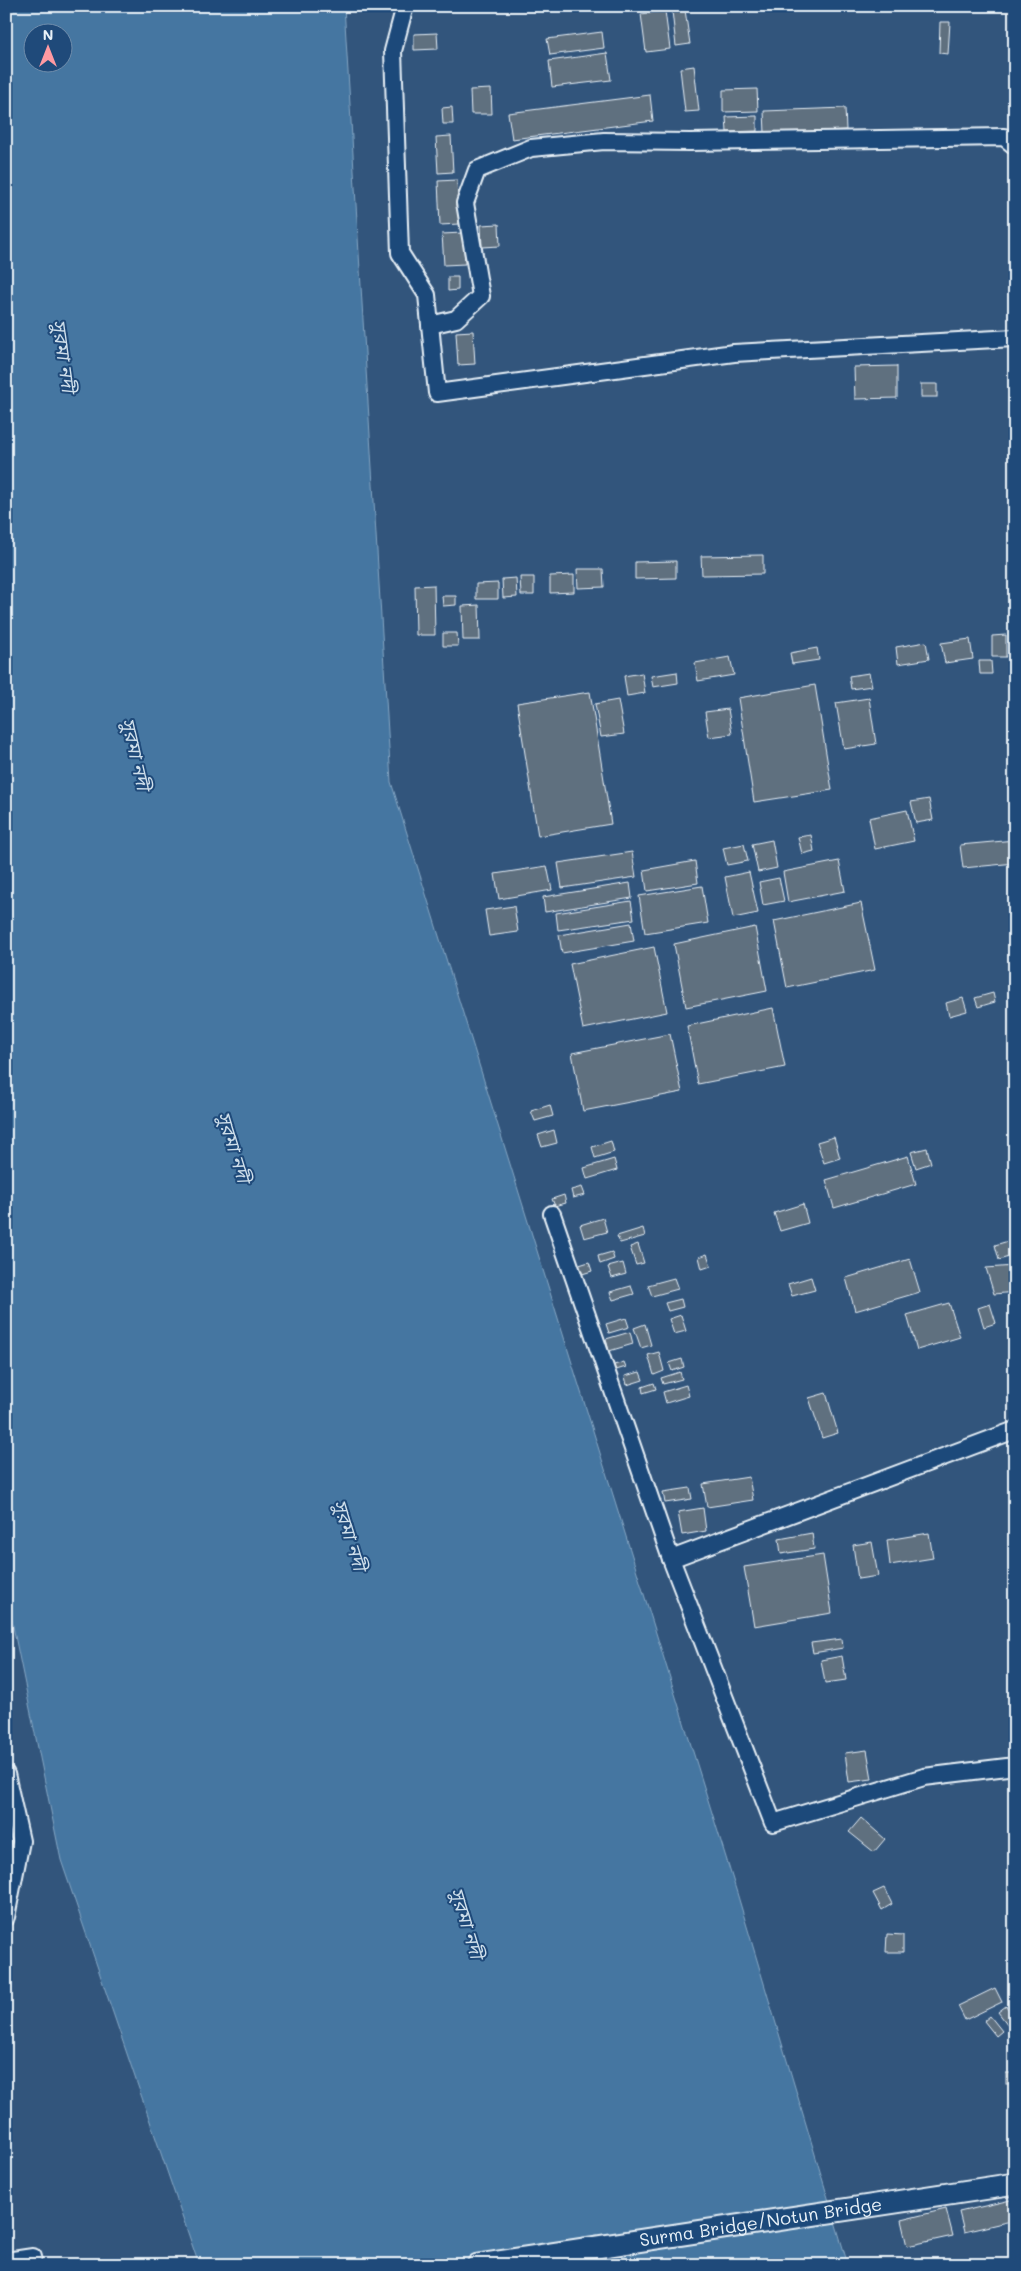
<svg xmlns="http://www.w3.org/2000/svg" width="1021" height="2271" viewBox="0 0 1021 2271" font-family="Mali,'Noto Sans Bengali',sans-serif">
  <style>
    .water { fill: #4476a1; stroke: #86a7c4; fill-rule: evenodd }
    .building { fill: #5f6f7f; stroke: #e8f1f8 }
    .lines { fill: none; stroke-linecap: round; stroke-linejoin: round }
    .minor-casing { stroke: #e8f1f8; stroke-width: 20 }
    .major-casing { stroke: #e8f1f8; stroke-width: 25 }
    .minor { stroke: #1f4a7a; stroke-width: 16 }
    .major { stroke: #1f4a7a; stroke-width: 21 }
    .labels { text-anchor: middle; stroke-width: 4; stroke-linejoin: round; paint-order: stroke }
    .street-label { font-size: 18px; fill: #e8f1f8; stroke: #1f4a7a }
    .water-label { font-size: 19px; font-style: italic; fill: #cfdfeb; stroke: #1f4a7a }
  </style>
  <rect width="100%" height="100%" fill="#32557c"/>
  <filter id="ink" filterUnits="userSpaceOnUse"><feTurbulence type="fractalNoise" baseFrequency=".02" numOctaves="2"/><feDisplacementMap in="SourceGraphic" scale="10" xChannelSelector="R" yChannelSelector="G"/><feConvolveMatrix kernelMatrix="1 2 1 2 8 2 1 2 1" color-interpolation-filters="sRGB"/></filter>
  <g filter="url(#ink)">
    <path class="water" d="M 6,6 L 344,6 L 391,782 L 737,1893 L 848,2265 L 199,2265 L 61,1860 L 6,1592 ZM 32,32 L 62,32 L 62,62 L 32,62 Z"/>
    <g class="building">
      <polygon points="685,10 690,44 676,46 672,11"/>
      <polygon points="665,11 670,49 646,52 641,14"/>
      <polygon points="940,22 950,22 948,54 939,53"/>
      <polygon points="602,32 604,48 550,55 547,39"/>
      <polygon points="437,33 438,49 414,50 414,34"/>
      <polygon points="607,53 611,80 552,87 549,61"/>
      <polygon points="694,66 699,111 685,112 680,68"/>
      <polygon points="491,89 492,114 471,114 470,90"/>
      <polygon points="757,89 758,111 723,112 723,90"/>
      <polygon points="650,95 653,121 512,139 508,113"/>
      <polygon points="452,107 453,124 443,124 442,108"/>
      <polygon points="845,108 846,130 765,133 764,111"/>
      <polygon points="757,116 757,131 727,132 726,117"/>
      <polygon points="451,136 453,172 438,173 436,137"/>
      <polygon points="457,180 459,224 440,225 438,181"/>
      <polygon points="499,224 500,246 482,247 481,225"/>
      <polygon points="463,233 465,264 444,265 442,234"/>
      <polygon points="448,277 458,277 458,290 448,291"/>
      <polygon points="473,331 475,364 458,365 456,332"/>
      <polygon points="897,366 897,398 855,399 854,367"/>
      <rect x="921" y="384" width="16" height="13"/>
      <polygon points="763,555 763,574 702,575 701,556"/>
      <polygon points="676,561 676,578 635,579 635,562"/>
      <polygon points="577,569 603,569 604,587 578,588"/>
      <polygon points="574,575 574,592 550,593 550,576"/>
      <polygon points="520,577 534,577 534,595 521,595"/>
      <polygon points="516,578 517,597 503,598 502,579"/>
      <polygon points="498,583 498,599 476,599 476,584"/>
      <polygon points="434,585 435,635 416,635 415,586"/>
      <polygon points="442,596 456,596 456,605 443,606"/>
      <polygon points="479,605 480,640 463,640 462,606"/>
      <polygon points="443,633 457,633 458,646 443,646"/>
      <polygon points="1006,635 1006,657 992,657 992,636"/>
      <polygon points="970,639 973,659 945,663 941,643"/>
      <polygon points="926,642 929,659 898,664 896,647"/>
      <polygon points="817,648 819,660 792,664 790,653"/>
      <polygon points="730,657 734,675 698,681 695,663"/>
      <polygon points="979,661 991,661 992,674 980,674"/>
      <polygon points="677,672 678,683 653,687 651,676"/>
      <polygon points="642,673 645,693 627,696 624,676"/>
      <polygon points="869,673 872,686 851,689 849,676"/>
      <polygon points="815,685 832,790 754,802 738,698"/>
      <polygon points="590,692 611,824 538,836 517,703"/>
      <polygon points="869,698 876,744 844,749 836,703"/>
      <polygon points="618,700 624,734 601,737 595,704"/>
      <polygon points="728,709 732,734 709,737 705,712"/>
      <polygon points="929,799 933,820 916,823 911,802"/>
      <polygon points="907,810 914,841 875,849 869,818"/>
      <polygon points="811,835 814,851 802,854 798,837"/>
      <polygon points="772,840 777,868 758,872 752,844"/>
      <polygon points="1015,840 1015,863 963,868 960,845"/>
      <polygon points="744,844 748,861 727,865 723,848"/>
      <polygon points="632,852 636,877 562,888 558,863"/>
      <polygon points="695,861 698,883 647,891 644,870"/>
      <polygon points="839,861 845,891 788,902 783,872"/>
      <polygon points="547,866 552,890 499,899 495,874"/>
      <polygon points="749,872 758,913 733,918 725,877"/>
      <polygon points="779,878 784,901 763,905 759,882"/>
      <polygon points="630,883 632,898 545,912 543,897"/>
      <polygon points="702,886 708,923 645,933 639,896"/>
      <polygon points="631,901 634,919 558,930 556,913"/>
      <polygon points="861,903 875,970 787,988 774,921"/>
      <polygon points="514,906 518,932 489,936 485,910"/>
      <polygon points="631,923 634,941 562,953 559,935"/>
      <polygon points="755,927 767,991 686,1007 674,944"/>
      <polygon points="654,947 667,1012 583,1029 570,964"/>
      <polygon points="993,993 995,1002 978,1007 975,998"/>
      <polygon points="963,998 967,1011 949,1016 946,1003"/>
      <polygon points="773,1008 785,1067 698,1084 687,1026"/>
      <polygon points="670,1034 682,1092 583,1111 572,1053"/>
      <polygon points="550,1105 553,1116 535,1121 531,1111"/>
      <polygon points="554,1130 557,1143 542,1147 538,1135"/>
      <polygon points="834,1137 840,1158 824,1163 817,1142"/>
      <polygon points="611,1141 614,1152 595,1158 592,1147"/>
      <polygon points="927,1148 931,1163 916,1168 911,1152"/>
      <polygon points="908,1156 916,1184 834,1208 826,1180"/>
      <polygon points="614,1159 617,1170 587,1179 584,1168"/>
      <polygon points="582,1187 585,1195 573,1198 571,1190"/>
      <polygon points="564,1195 566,1203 555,1206 552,1199"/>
      <polygon points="803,1204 808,1223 780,1231 774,1213"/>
      <polygon points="603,1218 607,1232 584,1238 580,1225"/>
      <polygon points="643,1228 645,1236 620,1243 617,1236"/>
      <polygon points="1015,1239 1015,1255 999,1260 995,1245"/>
      <polygon points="638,1244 644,1263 636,1265 630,1247"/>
      <polygon points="612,1252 614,1259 600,1264 598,1256"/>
      <polygon points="707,1254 711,1266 702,1269 699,1257"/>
      <polygon points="910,1259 920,1292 855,1311 846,1278"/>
      <polygon points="589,1262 592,1271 579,1275 576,1266"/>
      <polygon points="623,1263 626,1274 612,1278 608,1267"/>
      <polygon points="1015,1266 1015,1292 994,1294 986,1268"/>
      <polygon points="811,1277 815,1290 792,1296 788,1284"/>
      <polygon points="674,1278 678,1289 652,1296 648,1285"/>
      <polygon points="631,1286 634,1294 613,1300 610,1292"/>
      <polygon points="681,1299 683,1307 668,1311 665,1303"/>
      <polygon points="949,1303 960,1337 917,1350 907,1315"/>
      <polygon points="990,1304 996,1323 984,1327 978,1308"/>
      <polygon points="681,1315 686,1331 674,1334 669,1319"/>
      <polygon points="626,1318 629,1327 609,1333 606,1324"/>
      <polygon points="645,1324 651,1345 641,1348 634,1328"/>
      <polygon points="630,1332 633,1344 609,1351 606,1339"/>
      <polygon points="659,1352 664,1371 654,1375 648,1355"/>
      <polygon points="682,1359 684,1367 672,1371 669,1363"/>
      <polygon points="624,1362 626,1367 613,1371 611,1366"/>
      <polygon points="640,1372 643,1380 627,1385 625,1376"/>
      <polygon points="680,1372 682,1379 663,1384 661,1378"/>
      <polygon points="654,1383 656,1389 643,1393 642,1387"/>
      <polygon points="686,1385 689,1396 666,1403 663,1392"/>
      <polygon points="826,1393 838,1433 822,1438 809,1398"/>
      <polygon points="749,1477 753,1500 707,1507 703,1484"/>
      <polygon points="690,1488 692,1499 665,1503 663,1492"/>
      <polygon points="703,1508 706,1531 682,1535 678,1512"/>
      <polygon points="812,1533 814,1549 781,1554 779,1539"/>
      <polygon points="929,1533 933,1558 890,1565 887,1540"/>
      <polygon points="872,1542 878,1576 858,1579 853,1545"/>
      <polygon points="823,1555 832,1613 754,1626 744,1567"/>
      <polygon points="842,1639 843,1648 813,1653 811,1643"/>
      <polygon points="842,1656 846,1680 825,1683 821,1660"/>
      <polygon points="867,1750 872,1779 849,1782 845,1753"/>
      <polygon points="861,1818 885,1839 874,1852 849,1832"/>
      <polygon points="884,1888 892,1904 882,1910 873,1893"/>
      <polygon points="887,1934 903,1935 903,1952 886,1952"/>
      <polygon points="995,1988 1002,2002 965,2020 958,2006"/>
      <polygon points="1006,2006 1015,2018 1015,2027 1011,2029 998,2012"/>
      <polygon points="990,2016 1002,2031 996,2036 984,2021"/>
      <rect x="1006" y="2073" width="9" height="11"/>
      <polygon points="1015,2199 1015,2220 964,2232 959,2212"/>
      <polygon points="946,2209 953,2236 907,2246 901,2220"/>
    </g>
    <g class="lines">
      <g class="minor-casing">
        <g id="minor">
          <polyline points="405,6 393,51 400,253 427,295 437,393 734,353 1015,338"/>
          <polyline points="430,325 456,319 481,296 465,203 477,170 531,148 604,141 690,142 1004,137 1015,146"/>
          <polyline points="552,1214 671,1559 773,1823 924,1777 1015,1766"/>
          <polyline points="671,1559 1015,1430"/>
          <polyline points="6,1774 21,1841 6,1917"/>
          <polyline points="6,2261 33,2257"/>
        </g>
      </g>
      <g class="major-casing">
        <g id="major">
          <path id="s1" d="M 478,2265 L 1015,2184"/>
        </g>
      </g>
      <use href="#minor" class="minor"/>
      <use href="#major" class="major"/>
    </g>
  </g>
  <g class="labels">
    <g class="street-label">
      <text dy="6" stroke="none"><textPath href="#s1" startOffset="286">Surma Bridge/Notun Bridge</textPath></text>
    </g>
    <g class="water-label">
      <text transform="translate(64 356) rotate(82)" y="7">সুরমা নদী</text>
      <text transform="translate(136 754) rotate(77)" y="7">সুরমা নদী</text>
      <text transform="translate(234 1147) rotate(73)" y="7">সুরমা নদী</text>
      <text transform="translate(350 1535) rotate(73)" y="7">সুরমা নদী</text>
      <text transform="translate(467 1923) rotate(73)" y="7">সুরমা নদী</text>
    </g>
  </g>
  <rect width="1021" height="2271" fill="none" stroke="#1f4a7a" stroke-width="25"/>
  <rect x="12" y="12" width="996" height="2246" fill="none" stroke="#e8f1f8" stroke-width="2" filter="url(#ink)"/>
  <g transform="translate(48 48)"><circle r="24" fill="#1f4a7a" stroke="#6f8dac"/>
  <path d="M0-4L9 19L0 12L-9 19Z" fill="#ff9aa2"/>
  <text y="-8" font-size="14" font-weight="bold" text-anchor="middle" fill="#e8f1f8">N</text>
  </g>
</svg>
